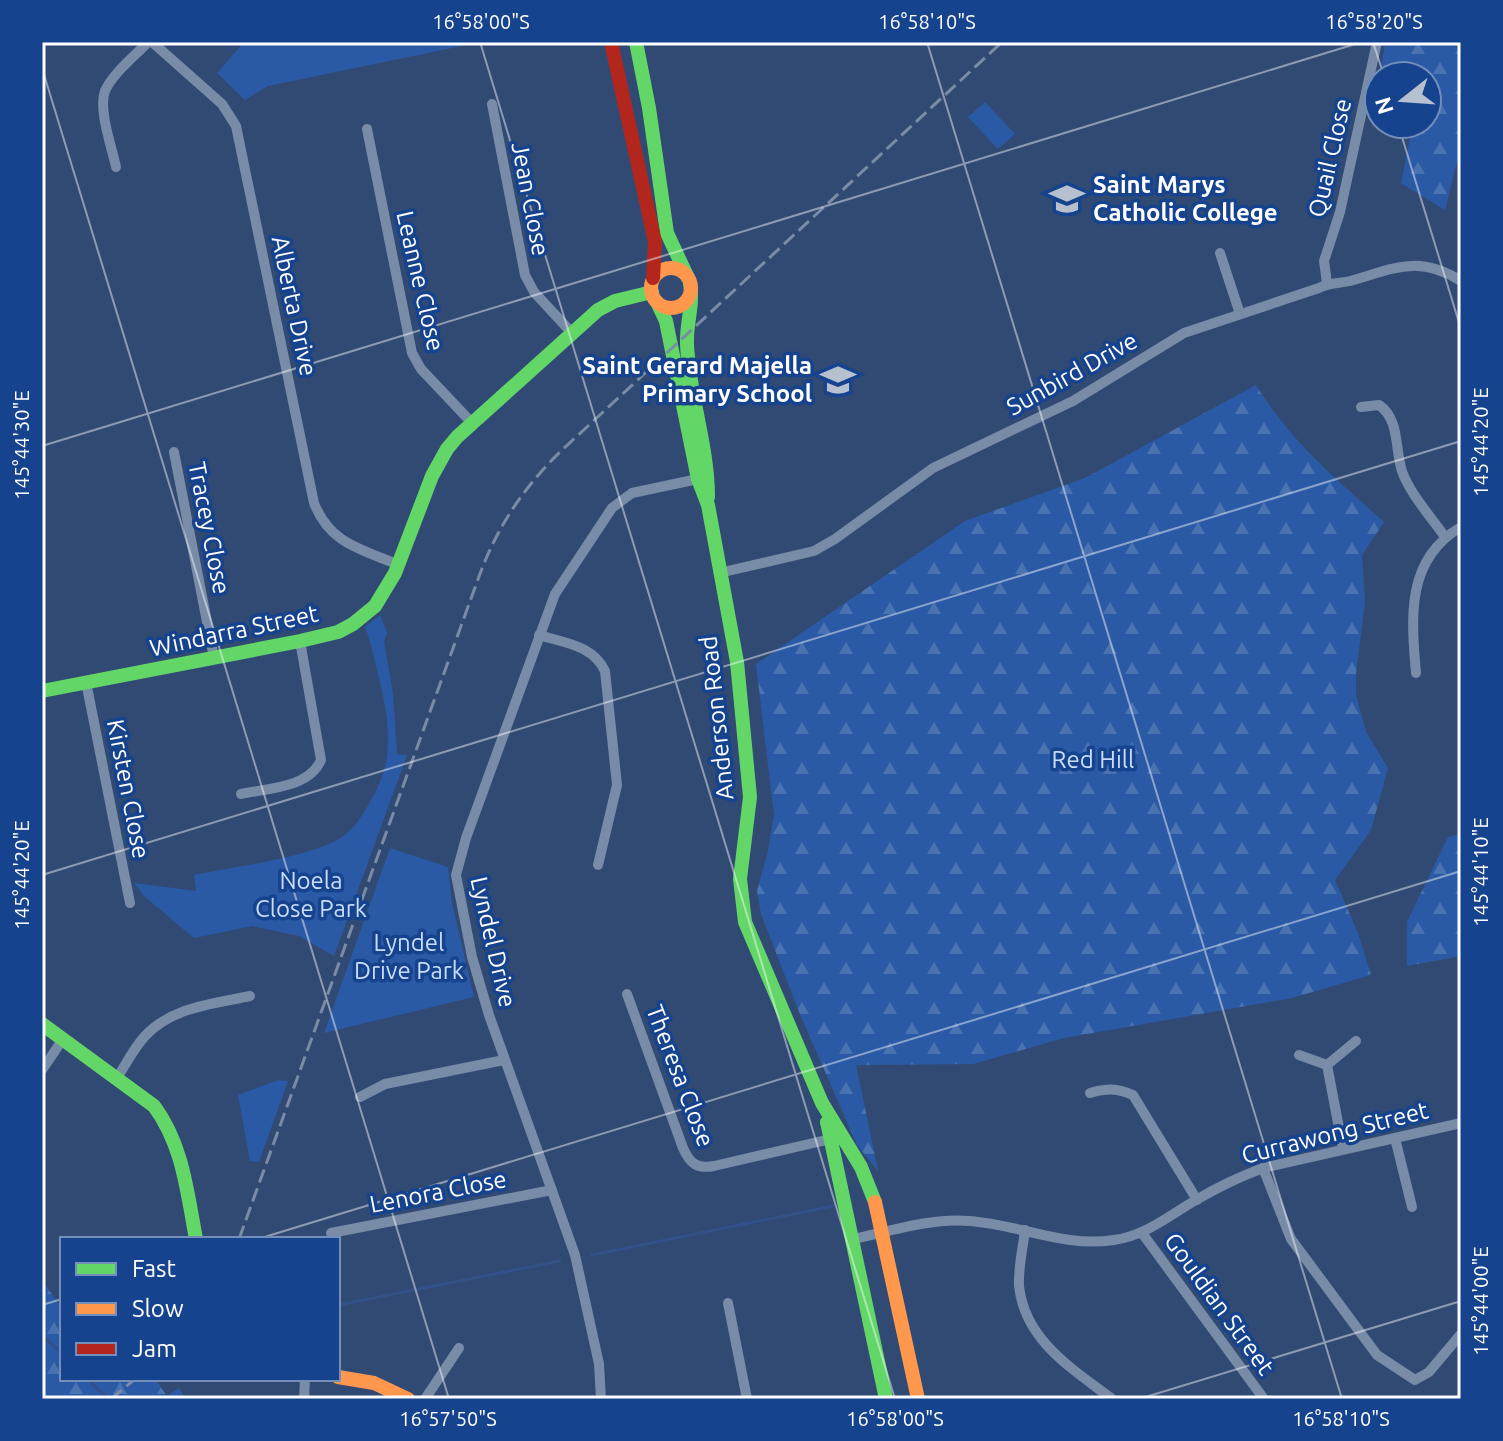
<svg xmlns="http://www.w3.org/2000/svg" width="1503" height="1441" viewBox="0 0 1503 1441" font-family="Ubuntu,sans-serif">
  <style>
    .forest { fill: url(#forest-firs) }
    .park { fill: #2a5aa5 }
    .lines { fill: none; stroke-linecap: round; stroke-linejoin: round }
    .stream { stroke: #315188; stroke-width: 3 }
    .street { stroke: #788ba7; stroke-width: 10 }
    .fast { stroke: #63d668; stroke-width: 14 }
    .slow { stroke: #ff974d; stroke-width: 14 }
    .jam { stroke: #b3261e; stroke-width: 14 }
    .rail { stroke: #7a8ba6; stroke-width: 3; stroke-dasharray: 14 6; stroke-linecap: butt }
    .ticks { fill: none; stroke: #fff; stroke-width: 2; stroke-opacity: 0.45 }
    .labels { text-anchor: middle; stroke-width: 7; stroke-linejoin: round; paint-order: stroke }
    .street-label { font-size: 24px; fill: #fff; stroke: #16438e }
    .poi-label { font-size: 24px; font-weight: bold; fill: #fff; stroke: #16438e; text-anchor: start }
    .park-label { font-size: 24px; fill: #c8dcfb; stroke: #16438e }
    .neatline { fill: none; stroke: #fff; stroke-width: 3 }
    .ticks-label { font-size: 20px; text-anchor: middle; fill: #fff }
  </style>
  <defs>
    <pattern id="forest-firs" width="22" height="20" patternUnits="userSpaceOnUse" patternTransform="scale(2)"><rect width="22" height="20" fill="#2a5aa5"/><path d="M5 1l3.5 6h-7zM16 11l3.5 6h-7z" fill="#4a73b2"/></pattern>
  </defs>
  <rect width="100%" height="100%" fill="#314a73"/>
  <g class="forest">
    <polygon points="1385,42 1461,42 1461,157 1456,165 1445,210 1401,183 1413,124 1427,124 1427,76 1380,76"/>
    <path d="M 1256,385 C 1292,443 1334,477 1384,522 L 1362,555 L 1365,603 L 1356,673 L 1356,695 L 1366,732 L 1388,768 L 1371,830 L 1335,880 L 1358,933 L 1371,975 L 1292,998 L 1064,1038 L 973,1064 L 856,1065 L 878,1171 L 857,1145 L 799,1012 L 761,914 L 757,891 L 768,851 L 774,815 L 756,664 L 965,521 L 1085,478 Z"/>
    <polygon points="1461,834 1461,956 1407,966 1407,922 1448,837"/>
    <polygon points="42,1280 62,1309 62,1379 155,1379 167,1396 179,1388 186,1399 42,1399"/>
  </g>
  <g class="park">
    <polygon points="244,42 481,42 268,86 245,100 217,73"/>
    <polygon points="985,102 1015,134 998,149 968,117"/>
    <path d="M 380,615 L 387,633 L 384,642 L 393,693 L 397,754 L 407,755 L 334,956 L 299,936 L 252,926 L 194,938 L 144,896 L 134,883 L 196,891 L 194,875 C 231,867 314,857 342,837 C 354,829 362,816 369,804 C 396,760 390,723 378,674 C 374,659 371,642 365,627 Z"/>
    <polygon points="390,848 448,867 452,903 474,997 324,1033"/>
    <polygon points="278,1080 288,1081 259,1162 250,1161 238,1095"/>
  </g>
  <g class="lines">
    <g class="stream">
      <polyline points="592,1255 833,1206"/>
      <polyline points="338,1305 560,1261"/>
      <polyline points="42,1336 62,1353"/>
      <polyline points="88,1379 108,1399"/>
    </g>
    <g class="street">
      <path d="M 152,42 L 222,104 L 236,126 L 314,503 C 330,544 361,549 399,565"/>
      <polyline points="492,104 525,275 534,292 572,333"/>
      <polyline points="367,129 412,353 421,369 472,423"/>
      <path d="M 116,167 C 112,148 98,109 105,91 C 113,73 135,56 148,42"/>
      <polyline points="1220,253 1240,314"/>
      <polyline points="1327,283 1324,261 1340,212 1377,42"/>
      <path d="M 1361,407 L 1379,405 C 1401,420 1394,451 1403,474 C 1412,496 1431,517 1445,537"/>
      <polyline points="174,452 214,658"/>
      <path d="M 719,573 L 814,551 L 835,539 L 933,468 L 1073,401 L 1184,333 L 1319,288 C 1329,282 1338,284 1350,281 C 1393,269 1418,254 1461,281"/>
      <path d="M 539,635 C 564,643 593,645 605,671 L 617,785 L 598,865"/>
      <path d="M 1416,673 C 1411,617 1406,559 1461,527"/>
      <polyline points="86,682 130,903"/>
      <path d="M 241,794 C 268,788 309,788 321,760 L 300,641"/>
      <path d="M 627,994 L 683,1148 C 690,1164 697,1169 714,1166 L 835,1138"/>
      <polyline points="1299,1055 1327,1065 1343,1149"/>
      <polyline points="1327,1065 1356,1041"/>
      <polyline points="42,1070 63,1039"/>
      <path d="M 117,1078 C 126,1064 134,1048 145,1036 C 172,1007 213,1004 250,996"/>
      <path d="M 1090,1093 C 1107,1088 1117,1088 1133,1095 L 1197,1200"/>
      <polyline points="360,1097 385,1084 504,1060"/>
      <polyline points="1395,1138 1412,1207"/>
      <polyline points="1263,1168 1291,1239 1377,1355 1415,1380 1429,1372 1461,1334"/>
      <path d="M 1025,1230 C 1023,1248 1018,1268 1019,1286 C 1025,1341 1073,1369 1112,1399"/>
      <polyline points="331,1233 552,1190"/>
      <polyline points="1142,1233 1264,1399"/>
      <path d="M 854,1239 C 891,1231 930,1218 969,1221 C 1018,1224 1064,1248 1114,1240 C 1145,1236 1170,1215 1196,1200 C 1218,1187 1239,1177 1263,1168 L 1461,1123"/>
      <polyline points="728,1303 747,1399"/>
      <polyline points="304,1399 305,1379"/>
      <polyline points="425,1399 459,1348"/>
      <polyline points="601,1399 599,1364 575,1255 489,1015 472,957 456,875 466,838 555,594 612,508 632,493 698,479"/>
    </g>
    <g class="fast">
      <polyline points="636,42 649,108 667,233 688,278"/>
      <path d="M 690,283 C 694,304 686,323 687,344 C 689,396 708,445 708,497"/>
      <polyline points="657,302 666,321 698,479 708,505 737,662 750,797 740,879 745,922 822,1103 861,1167 875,1202"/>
      <polyline points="42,691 300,641 338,632 353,624 375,606 395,573 432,476 447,449 457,437 598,310 615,301 652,292"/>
      <path d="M 42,1024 L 154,1106 C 183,1145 187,1192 196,1239"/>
      <polyline points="827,1122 886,1399"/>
    </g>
    <g class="slow">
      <circle cx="671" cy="288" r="20"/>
      <polyline points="875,1202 918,1399"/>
      <polyline points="338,1377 374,1383 408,1399"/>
    </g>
    <polyline class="jam" points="611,42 655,242 653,278"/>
    <g class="rail">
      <path d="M 239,1239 L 481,571 C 499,524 525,486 561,451 L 1002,42"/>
      <polyline points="111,1399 135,1379"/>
    </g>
  </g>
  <path class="ticks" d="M 480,42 L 895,1399M 927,42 L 1342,1399M 1373,42 L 1384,76M 42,68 L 449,1399M 1398,124 L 1461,329M 42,446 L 1362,42M 42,875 L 1461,441M 258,1239 L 1461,871M 42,1305 L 62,1299M 1139,1399 L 1461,1301"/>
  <defs>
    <g id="school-bare" transform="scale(2.76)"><path d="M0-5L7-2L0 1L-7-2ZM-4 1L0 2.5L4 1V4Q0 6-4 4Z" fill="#b7c0ce" stroke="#16438e" stroke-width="2.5" paint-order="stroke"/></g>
  </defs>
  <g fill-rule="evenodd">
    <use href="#school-bare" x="1067" y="199"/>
    <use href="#school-bare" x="838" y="380"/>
  </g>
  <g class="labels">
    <g class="street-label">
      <text transform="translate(1330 158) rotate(-77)" y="8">Quail Close</text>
      <text transform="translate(530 199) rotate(79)" y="8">Jean Close</text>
      <text transform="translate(420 281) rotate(77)" y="8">Leanne Close</text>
      <text transform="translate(294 306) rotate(78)" y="8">Alberta Drive</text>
      <text transform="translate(1072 374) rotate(-29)" y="8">Sunbird Drive</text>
      <text transform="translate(209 528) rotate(79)" y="8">Tracey Close</text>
      <text transform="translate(234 631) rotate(-12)" y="8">Windarra Street</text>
      <text transform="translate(717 718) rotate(-96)" y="8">Anderson Road</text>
      <text transform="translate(128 789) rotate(79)" y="8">Kirsten Close</text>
      <text transform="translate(493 942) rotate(77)" y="8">Lyndel Drive</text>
      <text transform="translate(680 1076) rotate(69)" y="8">Theresa Close</text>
      <text transform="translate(1335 1133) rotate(-14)" y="8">Currawong Street</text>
      <text transform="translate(438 1192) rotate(-11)" y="8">Lenora Close</text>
      <text transform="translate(1219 1304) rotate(54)" y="8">Gouldian Street</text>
    </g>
    <g class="poi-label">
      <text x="1093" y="193">Saint Marys<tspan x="1093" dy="28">Catholic College</tspan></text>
      <text x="812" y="374" text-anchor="end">Saint Gerard Majella<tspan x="812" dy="28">Primary School</tspan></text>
    </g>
    <g class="park-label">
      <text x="1093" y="768">Red Hill</text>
      <text x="311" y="889">Noela<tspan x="311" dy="28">Close Park</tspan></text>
      <text x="409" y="951">Lyndel<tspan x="409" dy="28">Drive Park</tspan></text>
    </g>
  </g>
  <rect width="1503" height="1441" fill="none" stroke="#16438e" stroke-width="88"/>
  <rect x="60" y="1237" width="280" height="144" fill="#16438e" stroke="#738ebb" stroke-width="2"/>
  <rect x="76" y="1263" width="40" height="12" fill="#63d668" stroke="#738ebb" stroke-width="2"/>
  <text x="132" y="1277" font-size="24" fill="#ffffff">Fast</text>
  <rect x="76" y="1303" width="40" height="12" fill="#ff974d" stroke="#738ebb" stroke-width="2"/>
  <text x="132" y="1317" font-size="24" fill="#ffffff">Slow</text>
  <rect x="76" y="1343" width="40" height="12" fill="#b3261e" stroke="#738ebb" stroke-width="2"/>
  <text x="132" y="1357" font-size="24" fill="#ffffff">Jam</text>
  <g transform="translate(1403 100) rotate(253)"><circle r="38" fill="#16438e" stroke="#738ebb" stroke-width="2"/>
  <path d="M0-6L14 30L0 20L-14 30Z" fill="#b7c0ce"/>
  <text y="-12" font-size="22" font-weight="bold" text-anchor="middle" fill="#ffffff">N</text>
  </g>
  <rect x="44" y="44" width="1415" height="1353" class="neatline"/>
  <g class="ticks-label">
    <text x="481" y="29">16°58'00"S</text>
    <text x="927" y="29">16°58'10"S</text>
    <text x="1374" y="29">16°58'20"S</text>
    <text transform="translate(1481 442) rotate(-90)" y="7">145°44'20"E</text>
    <text transform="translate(22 445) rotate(-90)" y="7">145°44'30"E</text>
    <text transform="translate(1481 872) rotate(-90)" y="7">145°44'10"E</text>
    <text transform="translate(22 875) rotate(-90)" y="7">145°44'20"E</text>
    <text transform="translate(1481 1301) rotate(-90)" y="7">145°44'00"E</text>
    <text x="448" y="1426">16°57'50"S</text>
    <text x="895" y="1426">16°58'00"S</text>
    <text x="1341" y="1426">16°58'10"S</text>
  </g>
</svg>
